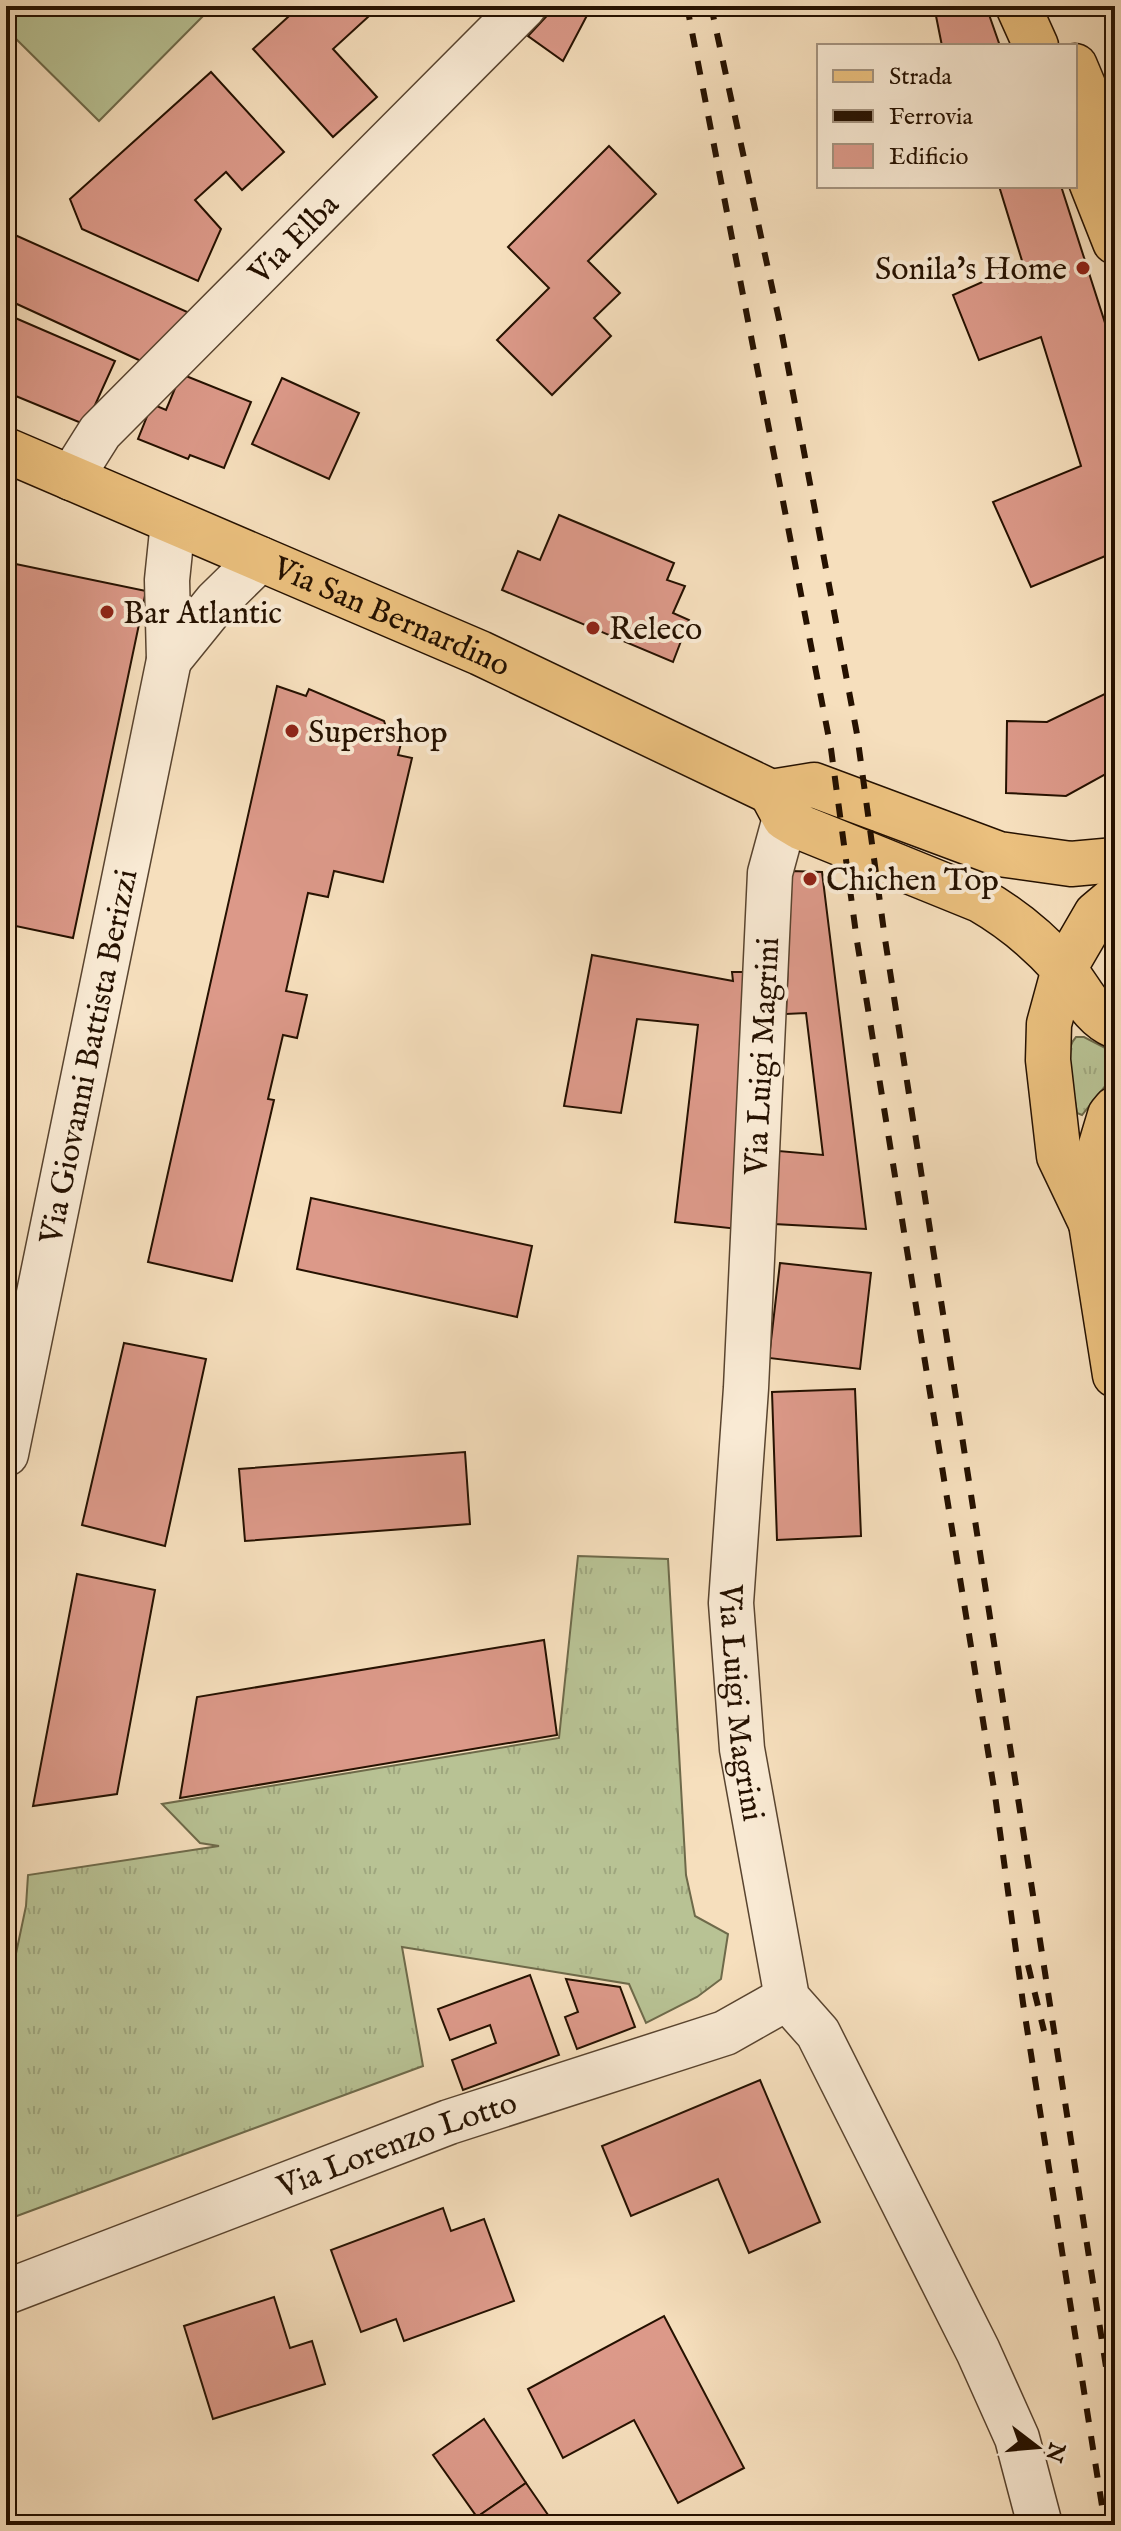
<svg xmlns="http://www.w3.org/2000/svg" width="1121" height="2531" viewBox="0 0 1121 2531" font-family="'IM FELL English',serif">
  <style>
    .grass { fill: url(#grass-tufts); stroke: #6e6a4a; stroke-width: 2 }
    .pitch { fill: #b8c294; stroke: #6e6a4a; stroke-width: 2 }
    .building { fill: #dc9989; stroke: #251100; stroke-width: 2 }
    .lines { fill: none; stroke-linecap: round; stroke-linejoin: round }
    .minor-casing { stroke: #59442f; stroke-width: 47 }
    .major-casing { stroke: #251100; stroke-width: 47 }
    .minor { stroke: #f9ead4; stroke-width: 44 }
    .major { stroke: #ebc07e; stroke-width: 44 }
    .rail { stroke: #251100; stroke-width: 6; stroke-dasharray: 14 14; stroke-linecap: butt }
    .poi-dot { fill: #8f2418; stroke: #f9ead4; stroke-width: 3 }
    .labels { text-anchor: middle; stroke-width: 8; stroke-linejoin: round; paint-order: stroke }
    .street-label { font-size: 32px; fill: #251100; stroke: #f9ead4 }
    .poi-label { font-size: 32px; fill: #251100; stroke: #f9ead4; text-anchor: start }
  </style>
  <defs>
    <pattern id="grass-tufts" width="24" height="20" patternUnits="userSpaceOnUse" patternTransform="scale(2)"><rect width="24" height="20" fill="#b8c294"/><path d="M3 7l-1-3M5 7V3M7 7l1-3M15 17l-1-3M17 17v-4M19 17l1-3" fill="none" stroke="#9ea67e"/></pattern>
  </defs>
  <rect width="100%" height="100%" fill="#f6dfbd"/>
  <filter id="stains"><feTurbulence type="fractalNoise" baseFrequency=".0025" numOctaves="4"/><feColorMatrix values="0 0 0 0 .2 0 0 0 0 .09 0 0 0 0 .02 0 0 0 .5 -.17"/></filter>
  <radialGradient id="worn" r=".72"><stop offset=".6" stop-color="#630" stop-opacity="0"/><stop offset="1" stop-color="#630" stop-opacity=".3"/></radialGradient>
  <g class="grass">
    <path d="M 1076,1037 L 1084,1037 L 1115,1053 L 1115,1078 L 1106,1085 L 1082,1115 L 1077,1113 L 1076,1107 C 1073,1088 1061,1052 1076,1037 Z"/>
    <polygon points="578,1556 668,1559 686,1875 695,1916 728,1934 721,1979 697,1997 646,2023 629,1984 402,1947 423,2066 6,2220 6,2001 26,1906 28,1875 219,1846 200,1843 162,1804 559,1738"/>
  </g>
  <polygon class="pitch" points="6,6 213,6 99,121 6,29"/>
  <g class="building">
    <polygon points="300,6 380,6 333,49 377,97 333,137 253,49"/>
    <polygon points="556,6 592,6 563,61 528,36"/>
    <polygon points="934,6 986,6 1000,46 942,46"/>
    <polygon points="211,72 284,152 242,190 226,172 195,200 221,229 198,281 82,229 70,199"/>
    <polygon points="609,146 656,194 588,261 620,293 594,318 611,336 552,395 497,340 549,288 508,247"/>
    <polygon points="999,186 1061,186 1115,354 1115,552 1031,587 993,502 1081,466 1041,337 979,360 953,295 1023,264"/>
    <polygon points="6,231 194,315 141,361 6,299"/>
    <polygon points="6,314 115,361 86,425 6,392"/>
    <polygon points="181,374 251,402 224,468 190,455 188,459 138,439 152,404 166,410"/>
    <polygon points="282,378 359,413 329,479 252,444"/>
    <polygon points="559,515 674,563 667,580 685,586 673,613 689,620 673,662 502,590 518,551 540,560"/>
    <polygon points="6,562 146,591 73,938 6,924"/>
    <polygon points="277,686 306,696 309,689 384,721 386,727 404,732 398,755 412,758 383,882 334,871 328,897 308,893 286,991 307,995 297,1038 283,1035 268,1099 274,1100 232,1281 148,1262"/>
    <polygon points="1115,689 1115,769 1066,796 1006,793 1007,721 1047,722"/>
    <polygon points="791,871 822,872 866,1229 774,1224 779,1151 823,1155 806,1013 786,1014"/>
    <polygon points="592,955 733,981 732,972 755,972 738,1229 675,1222 698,1025 637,1019 621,1113 564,1106"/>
    <polygon points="311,1198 532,1246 517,1317 297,1269"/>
    <polygon points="780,1263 871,1273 860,1369 769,1358"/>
    <polygon points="124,1343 206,1359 165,1546 82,1525"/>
    <polygon points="855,1389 861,1536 777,1540 772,1392"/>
    <polygon points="465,1452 470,1524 245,1541 239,1469"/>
    <polygon points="77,1574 155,1590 117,1794 33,1806"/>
    <polygon points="544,1640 557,1735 180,1798 197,1697"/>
    <polygon points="530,1975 559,2055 463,2090 452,2060 496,2043 490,2025 450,2040 438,2009"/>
    <polygon points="566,1979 620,1987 635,2027 577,2049 565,2017 578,2012"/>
    <polygon points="760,2080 820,2222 749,2253 718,2179 631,2216 602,2146"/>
    <polygon points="443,2208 451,2231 484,2219 514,2301 404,2341 396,2319 361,2332 331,2250"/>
    <polygon points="274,2297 290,2348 312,2341 325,2384 213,2419 184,2326"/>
    <polygon points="664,2316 744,2468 678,2503 634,2420 563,2458 528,2389"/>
    <polygon points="484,2419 526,2483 477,2517 433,2455"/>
    <polygon points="526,2483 555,2525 464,2525 477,2517"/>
  </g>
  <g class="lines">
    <g class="minor-casing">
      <g id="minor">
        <path id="s1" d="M 71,478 L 100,432 L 524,6"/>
        <polyline points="169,660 216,602 260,559"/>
        <path id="s2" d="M 785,818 L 770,873 L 746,1388 L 731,1603 L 742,1749 L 787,1998 L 818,2033 L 978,2351 L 1017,2438 L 1040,2525"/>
        <path id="s3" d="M 6,1454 L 169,660 L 167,580 L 173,522"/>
        <path id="s4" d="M 6,2292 L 449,2122 L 725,2033 L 787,1998"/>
      </g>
    </g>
    <g class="major-casing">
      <g id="major">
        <polyline points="1018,6 1036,46"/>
        <polyline points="1075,66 1115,161"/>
        <polyline points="1075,141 1115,242"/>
        <path id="s5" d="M 6,450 L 480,653 L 771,792 L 814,785 L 999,854 L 1071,864 L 1115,860"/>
        <path d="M 771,792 L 785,818 L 800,827 L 980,900 C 1011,918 1038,940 1062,967 C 1080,987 1089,1015 1115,1026"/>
        <polyline points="1115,1109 1110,1115 1098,1155 1091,1223 1115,1375"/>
        <polyline points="1091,1223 1059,1156 1048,1060 1049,1024 1064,969 1096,914 1115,898"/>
      </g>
    </g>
    <use href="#minor" class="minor"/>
    <use href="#major" class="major"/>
    <g class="rail">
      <polyline points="687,6 831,749 857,941 995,1795 1023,2003 1105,2525"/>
      <polyline points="711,6 780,324 857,734 885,939 1115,2425"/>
      <polyline points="1028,1965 1044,2031"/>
    </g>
  </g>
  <g class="poi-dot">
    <circle cx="1083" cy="268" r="8"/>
    <circle cx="107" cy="612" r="8"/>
    <circle cx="593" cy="628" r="8"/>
    <circle cx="292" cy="731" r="8"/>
    <circle cx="810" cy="879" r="8"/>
  </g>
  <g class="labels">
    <g class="street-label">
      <text dy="11" stroke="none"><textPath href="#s1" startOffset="328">Via Elba</textPath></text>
      <text dy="11" stroke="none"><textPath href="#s5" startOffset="420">Via San Bernardino</textPath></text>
      <text transform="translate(761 1056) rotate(-87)" y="11">Via Luigi Magrini</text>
      <text dy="11" stroke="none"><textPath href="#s3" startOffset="406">Via Giovanni Battista Berizzi</textPath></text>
      <text dy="11" stroke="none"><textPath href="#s2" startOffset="888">Via Luigi Magrini</textPath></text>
      <text dy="11" stroke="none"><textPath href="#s4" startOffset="418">Via Lorenzo Lotto</textPath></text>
    </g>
    <g class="poi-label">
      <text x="1067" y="279" text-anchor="end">Sonila's Home</text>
      <text x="123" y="623">Bar Atlantic</text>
      <text x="609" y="639">Releco</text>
      <text x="308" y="742">Supershop</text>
      <text x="826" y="890">Chichen Top</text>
    </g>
  </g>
  <rect width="1121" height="2531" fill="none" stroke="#f6dfbd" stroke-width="32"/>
  <rect x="8" y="8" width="1105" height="2515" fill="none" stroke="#251100" stroke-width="4"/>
  <rect x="16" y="16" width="1089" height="2499" fill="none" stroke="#251100" stroke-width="2"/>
  <rect x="817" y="44" width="260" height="144" fill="#f9ead4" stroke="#a4937f" stroke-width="2"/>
  <rect x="833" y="70" width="40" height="12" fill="#ebc07e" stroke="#a4937f" stroke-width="2"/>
  <text x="889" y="84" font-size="24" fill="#251100">Strada</text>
  <rect x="833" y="110" width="40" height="12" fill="#251100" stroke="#a4937f" stroke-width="2"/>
  <text x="889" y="124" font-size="24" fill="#251100">Ferrovia</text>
  <rect x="833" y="144" width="40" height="24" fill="#dc9989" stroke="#a4937f" stroke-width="2"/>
  <text x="889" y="164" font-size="24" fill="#251100">Edificio</text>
  <g transform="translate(1037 2447) rotate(106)" stroke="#f9ead4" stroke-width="6" paint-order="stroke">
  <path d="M0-6L14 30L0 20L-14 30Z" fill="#251100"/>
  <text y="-12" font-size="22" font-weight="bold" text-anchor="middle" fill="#251100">N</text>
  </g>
  <rect width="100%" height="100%" filter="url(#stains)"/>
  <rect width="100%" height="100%" fill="url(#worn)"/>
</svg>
